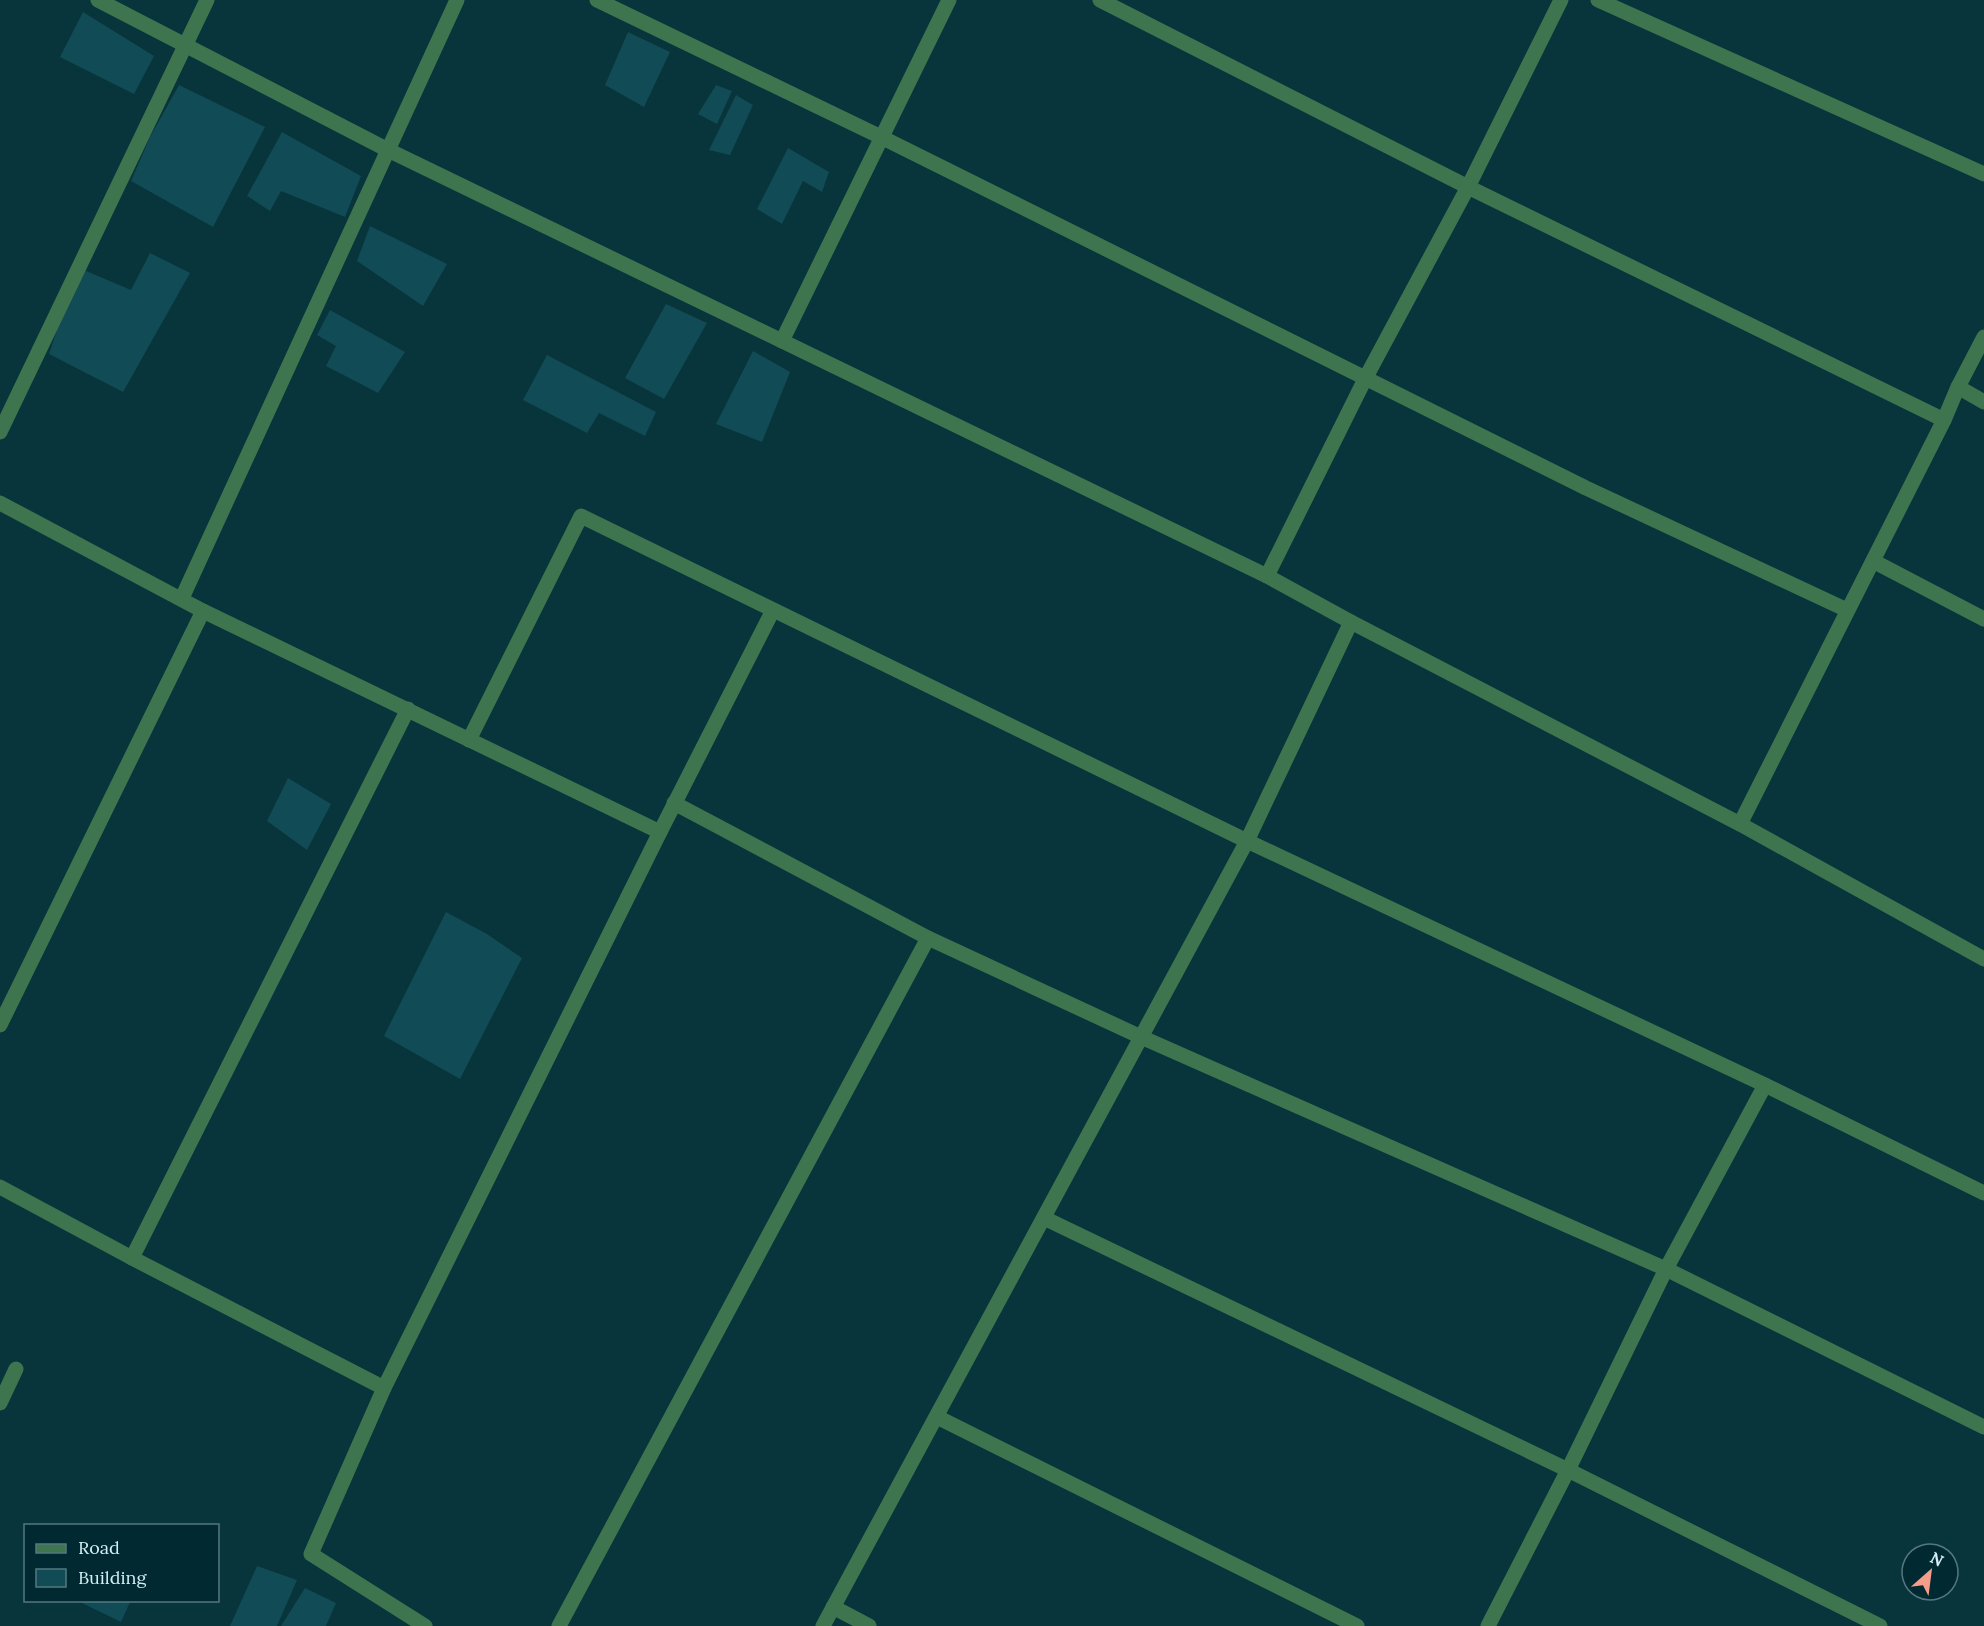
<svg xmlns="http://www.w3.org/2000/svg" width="1984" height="1626" viewBox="0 0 1984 1626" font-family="Lora,serif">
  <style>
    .building { fill: #114b55 }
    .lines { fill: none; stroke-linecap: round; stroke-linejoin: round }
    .minor { stroke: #3e754f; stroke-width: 15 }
    .tertiary { stroke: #3e754f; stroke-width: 15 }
  </style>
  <rect width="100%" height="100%" fill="#08343b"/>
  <g class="building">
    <polygon points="83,12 154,56 134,94 60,57"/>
    <polygon points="628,32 670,52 644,107 605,85"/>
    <polygon points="179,85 265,127 213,227 131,181 150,137"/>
    <polygon points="716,85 732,91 717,124 698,114"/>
    <polygon points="736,95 753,105 730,155 709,150"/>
    <polygon points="282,132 361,176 345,217 281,191 270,211 247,196"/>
    <polygon points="788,148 829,172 822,192 803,181 782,224 757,209"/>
    <polygon points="370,226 447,264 423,306 357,261"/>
    <polygon points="150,253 190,273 123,392 49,354 63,312 84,270 131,290"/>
    <polygon points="666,304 707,323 664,399 625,378"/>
    <polygon points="330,310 405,352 378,393 326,366 336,346 317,335"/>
    <polygon points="753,351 790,372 762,442 716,424"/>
    <polygon points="547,355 656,412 645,436 599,413 587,433 523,400"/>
    <polygon points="288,778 331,804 307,850 267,821"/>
    <polygon points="446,912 487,934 522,958 460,1079 384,1036"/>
    <polygon points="257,1566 297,1580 277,1626 230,1626"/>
    <polygon points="305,1588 336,1603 326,1626 281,1626"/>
    <polygon points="83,1600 131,1600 121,1622 82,1603"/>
  </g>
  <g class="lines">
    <g class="minor">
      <polyline points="98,0 388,150 1267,576 1351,622 1740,824 1984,959"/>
      <polyline points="597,0 881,137 1586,488 1847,610"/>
      <polyline points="1100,0 1468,187 1944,420"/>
      <polyline points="782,341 949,0"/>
      <polyline points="1958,387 1984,402"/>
      <polyline points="0,432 207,0"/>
      <polyline points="0,503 203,611 660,832"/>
      <polyline points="1873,561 1984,619"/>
      <polyline points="1267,576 1365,379 1468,187 1561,0"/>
      <polyline points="182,598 457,0"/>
      <polyline points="469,740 581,516 1247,841 1765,1085 1984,1193"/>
      <polyline points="674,803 928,938 1141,1037 1666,1269 1984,1427"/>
      <polyline points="1740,824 1944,420 1958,387 1984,337"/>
      <polyline points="0,1025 203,611"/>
      <polyline points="0,1187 132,1258 384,1388"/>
      <polyline points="1044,1218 1568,1470 1880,1626"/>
      <polyline points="132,1258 408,709"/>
      <polyline points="0,1403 16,1369"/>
      <polyline points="937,1417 1357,1626"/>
      <polyline points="833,1607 869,1626"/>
      <polyline points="425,1626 311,1554 384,1388 660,832 773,610"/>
      <polyline points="559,1626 928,938"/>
      <polyline points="823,1626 1247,841 1351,622"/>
      <polyline points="1488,1626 1568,1470 1666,1269 1765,1085"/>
    </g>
    <polyline class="tertiary" points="1598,0 1984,174"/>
  </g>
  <rect x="24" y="1524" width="195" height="78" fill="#002931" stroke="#54787f" stroke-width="1.5"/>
  <rect x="36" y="1544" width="30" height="9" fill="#3e754f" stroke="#54787f" stroke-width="1.5"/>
  <text x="78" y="1554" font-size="18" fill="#d3eef4">Road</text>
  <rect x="36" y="1569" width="30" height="18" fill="#114b55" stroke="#54787f" stroke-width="1.5"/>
  <text x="78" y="1584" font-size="18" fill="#d3eef4">Building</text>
  <g transform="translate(1930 1572) rotate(28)"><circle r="28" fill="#002931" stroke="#54787f" stroke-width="1.5"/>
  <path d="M0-4.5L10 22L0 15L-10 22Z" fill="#f49d8b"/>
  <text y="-9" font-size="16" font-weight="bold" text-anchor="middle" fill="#d3eef4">N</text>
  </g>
</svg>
